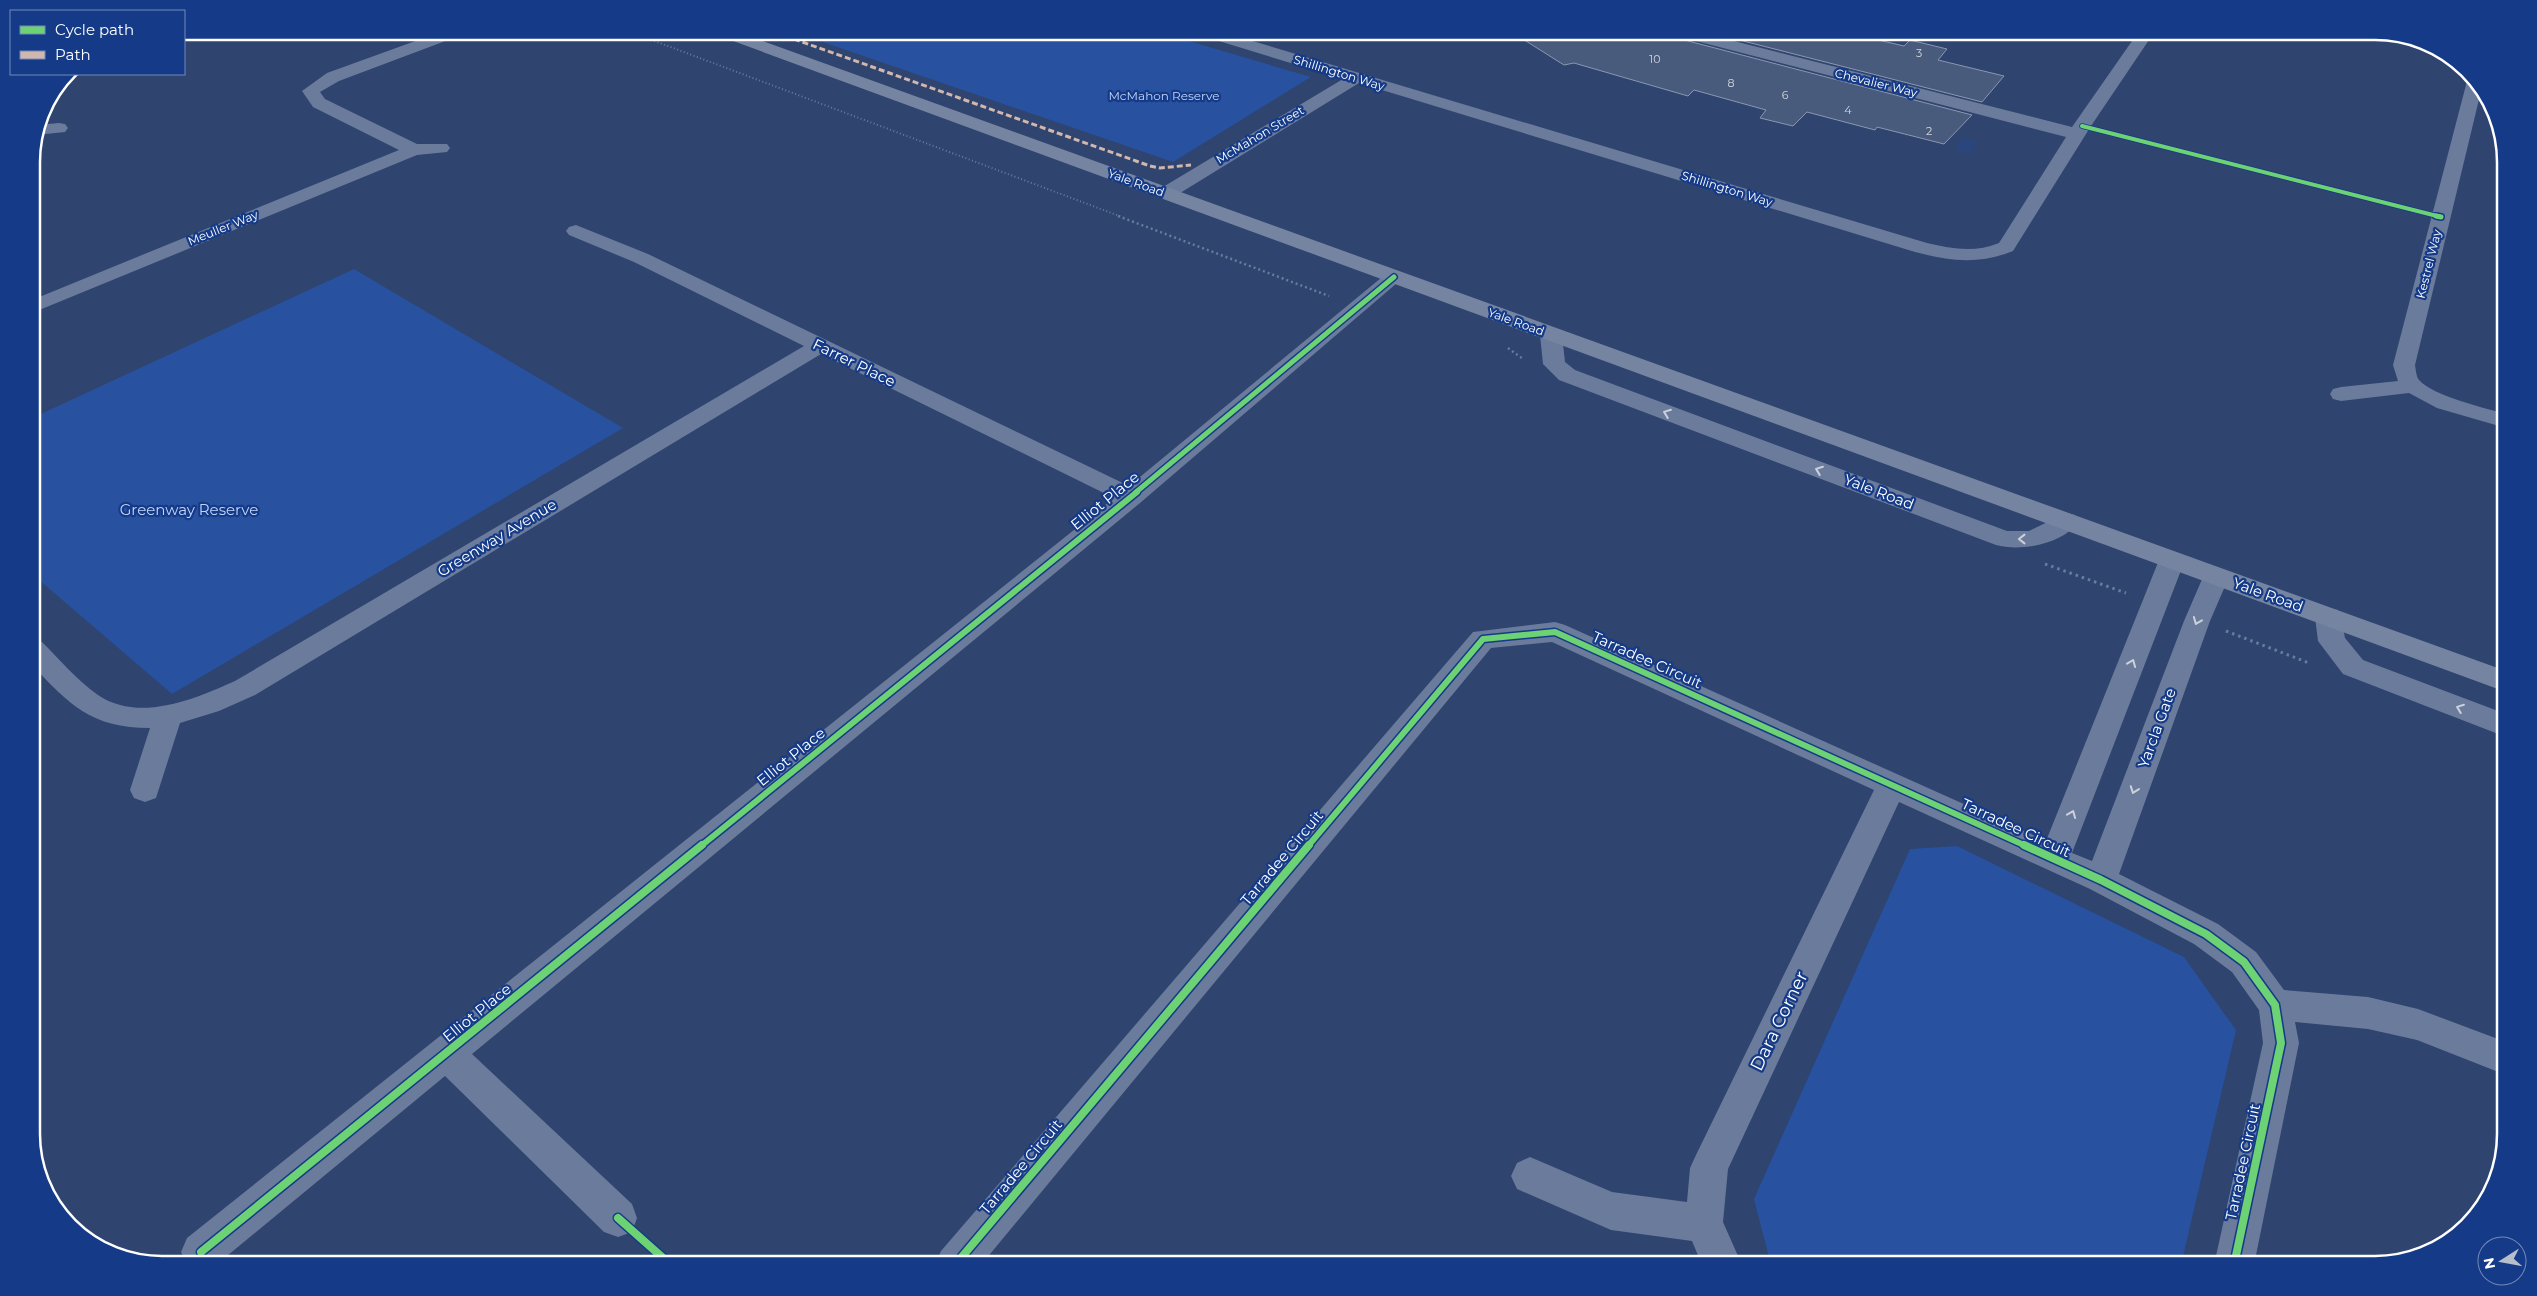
<svg xmlns="http://www.w3.org/2000/svg" width="2537" height="1296" viewBox="0 0 2537 1296" font-family="Montserrat,sans-serif">
  <style>
    .green { fill: #28519f }
    .water { fill: #2a467d }
    .building { fill: #495b7d; stroke: #8a97b1 }
    .lines { fill: none; stroke-linecap: round; stroke-linejoin: round }
    .path-far2 { stroke: #6b7b9c; stroke-width: 2; stroke-dasharray: 1 2.5; stroke-linecap: butt }
    .path-far1 { stroke: #6b7b9c; stroke-width: 2.5; stroke-dasharray: 2 3; stroke-linecap: butt }
    .path { stroke: #6b7b9c; stroke-width: 3; stroke-dasharray: 2.5 4; stroke-linecap: butt }
    .minor { fill: #6b7b9c; fill-rule: evenodd }
    .major { fill: #7584a1; fill-rule: evenodd }
    .quiet { stroke: #d1b7ad; stroke-width: 3; stroke-dasharray: 6 3; stroke-linecap: butt }
    .cycleway-far3-casing { stroke: #153b88; stroke-width: 5.5 }
    .cycleway-far2-casing { stroke: #153b88; stroke-width: 8 }
    .cycleway-far1-casing { stroke: #153b88; stroke-width: 9 }
    .cycleway-casing { stroke: #153b88; stroke-width: 11 }
    .cycleway-far3 { stroke: #6cd273; stroke-width: 4 }
    .cycleway-far2 { stroke: #6cd273; stroke-width: 5 }
    .cycleway-far1 { stroke: #6cd273; stroke-width: 6 }
    .cycleway { stroke: #6cd273; stroke-width: 8 }
    .oneway { stroke: #cbd1dc }
    .labels { text-anchor: middle; stroke-width: 4.5; stroke-linejoin: round; paint-order: stroke }
    .far-number-label { font-size: 11px; fill: #d2d6de }
    .far-street-label { font-size: 12px; fill: #fff; stroke: #153b88 }
    .far-park-label { font-size: 12px; fill: #c1d5fb; stroke: #153b88 }
    .street-label { font-size: 15px; fill: #fff; stroke: #153b88 }
    .park-label { font-size: 15px; fill: #c1d5fb; stroke: #153b88 }
    .near-street-label { font-size: 18px; fill: #fff; stroke: #153b88 }
    .rim { fill: none; stroke: #fff; stroke-width: 2.5 }
  </style>
  <rect width="100%" height="100%" fill="#2f446e"/>
  <g class="green">
    <polygon points="816,31 1155,31 1311,77 1173,162 805,36"/>
    <polygon points="354,269 623,428 172,694 32,574 32,418"/>
    <polygon points="1957,846 2184,957 2236,1030 2181,1265 1771,1265 1754,1199 1910,849"/>
  </g>
  <polygon class="water" points="1962,137 1976,141 1975,148 1969,154 1955,150"/>
  <g class="building">
    <polygon points="1510,31 1665,31 1669,36 1972,115 1944,144 1877,127 1875,130 1807,112 1793,126 1760,118 1766,110 1694,90 1688,96 1574,63 1564,65"/>
    <polygon points="1704,31 1840,31 1904,46 1910,40 1947,49 1938,60 2004,76 1982,102"/>
  </g>
  <g class="lines">
    <polyline class="path-far2" points="628,31 1122,217"/>
    <g class="path-far1">
      <polyline points="1118,216 1329,296"/>
      <polyline points="1508,348 1523,359"/>
    </g>
    <g class="path">
      <polyline points="2045,564 2126,593"/>
      <polyline points="2226,631 2309,663"/>
    </g>
    <g class="minor">
      <polygon points="443,31 466,31 464,34 339,81 320,92 325,99 417,144 447,144 450,148 447,152 417,155 32,313 32,300 399,150 313,107 302,91 327,73"/>
      <path d="M 1194,31 L 1219,31 L 1927,243 C 1952,249 1975,253 1999,243 L 2066,137 L 1669,34 L 1667,31 L 1695,31 L 2072,127 L 2139,31 L 2155,31 L 2091,126 L 2013,251 C 1979,265 1949,261 1915,252 L 1359,83 L 1172,198 L 1158,198 L 1156,194 L 1158,190 L 1343,79 L 1196,34 Z"/>
      <path d="M 2470,77 L 2482,87 L 2415,365 C 2416,370 2416,376 2419,380 C 2433,396 2485,408 2506,414 L 2506,428 L 2437,408 L 2409,393 L 2341,401 L 2333,399 L 2330,394 L 2333,389 L 2341,387 L 2398,381 L 2393,365 L 2467,81 Z"/>
      <polygon points="59,123 65,124 68,128 65,132 36,135 38,125"/>
      <path d="M 576,225 L 648,254 L 1129,486 L 1387,273 L 1394,271 L 1401,273 L 1404,277 L 1140,503 L 472,1054 L 632,1204 L 637,1218 L 632,1232 L 618,1237 L 604,1232 L 445,1076 L 216,1265 L 187,1265 L 181,1252 L 187,1238 L 1114,498 L 821,354 L 255,695 L 219,711 L 180,723 L 156,798 L 145,802 L 134,798 L 130,790 L 150,728 C 91,728 70,705 32,665 L 32,639 L 42,642 C 60,660 77,680 98,695 C 139,723 195,699 235,681 L 804,346 L 634,262 L 569,235 L 566,231 L 569,227 Z"/>
      <path d="M 1551,329 L 1559,330 L 1562,335 L 1565,362 L 1575,370 L 2007,531 L 2029,531 L 2066,513 L 2075,515 L 2079,521 C 2064,544 2021,552 1996,545 L 1559,380 L 1543,364 L 1540,335 L 1543,330 Z"/>
      <polygon points="2172,551 2181,554 2185,560 2072,853 2092,861 2184,621 2203,577 2207,571 2216,568 2225,571 2229,577 2210,621 2119,874 2218,924 2256,952 2284,990 2368,997 2418,1009 2506,1042 2506,1075 2417,1040 2368,1029 2295,1022 2299,1043 2254,1265 2214,1265 2263,1043 2259,1010 2232,972 2194,944 2090,889 1899,802 1728,1169 1723,1222 1742,1265 1702,1265 1692,1241 1611,1230 1517,1189 1511,1176 1517,1163 1530,1157 1612,1192 1687,1202 1690,1168 1696,1155 1874,790 1552,642 1491,648 981,1265 935,1265 941,1251 1473,632 1555,622 1565,625 2046,841 2159,560 2163,554"/>
      <polygon points="2328,608 2338,610 2341,617 2345,638 2363,660 2506,714 2506,737 2343,674 2318,641 2315,617 2318,610"/>
    </g>
    <polygon class="major" points="712,31 735,31 2506,671 2506,692 714,34"/>
    <polyline class="quiet" points="794,39 1150,166 1160,168 1191,165"/>
    <g class="cycleway-far3-casing">
      <polyline id="cycleway-far3" points="2082,126 2441,217"/>
    </g>
    <g class="cycleway-far2-casing">
      <g id="cycleway-far2">
        <polyline points="2436,216 2441,217"/>
        <polyline points="1135,493 1394,277"/>
      </g>
    </g>
    <g class="cycleway-far1-casing">
      <g id="cycleway-far1">
        <polyline points="701,846 1137,492"/>
        <polyline points="1308,846 1483,639 1555,632 2026,846"/>
      </g>
    </g>
    <g class="cycleway-casing">
      <g id="cycleway">
        <polyline points="2024,845 2101,880 2206,934 2244,962 2275,1005 2281,1043 2234,1265"/>
        <polyline points="618,1218 671,1265"/>
        <polyline points="201,1252 702,845"/>
        <polyline points="955,1265 1309,845"/>
      </g>
    </g>
    <use href="#cycleway-far3" class="cycleway-far3"/>
    <use href="#cycleway-far2" class="cycleway-far2"/>
    <use href="#cycleway-far1" class="cycleway-far1"/>
    <use href="#cycleway" class="cycleway"/>
  </g>
  <defs><path id="oneway-chevron" d="M-2-3.5L2.5 0L-2 3.5" fill="none" stroke-width="1.6" stroke-linecap="round" stroke-linejoin="round" transform="scale(1.25)"/></defs>
  <g class="oneway">
    <use href="#oneway-chevron" transform="translate(1667 413) rotate(-159)"/>
    <use href="#oneway-chevron" transform="translate(1819 470) rotate(-159)"/>
    <use href="#oneway-chevron" transform="translate(2022 539) rotate(180)"/>
    <use href="#oneway-chevron" transform="translate(2197 621) rotate(112)"/>
    <use href="#oneway-chevron" transform="translate(2132 663) rotate(-68)"/>
    <use href="#oneway-chevron" transform="translate(2460 708) rotate(-159)"/>
    <use href="#oneway-chevron" transform="translate(2134 790) rotate(110)"/>
    <use href="#oneway-chevron" transform="translate(2072 814) rotate(-68)"/>
  </g>
  <g class="labels">
    <g class="far-number-label">
      <text x="1919" y="57">3</text>
      <text x="1655" y="63">10</text>
      <text x="1731" y="87">8</text>
      <text x="1785" y="99">6</text>
      <text x="1848" y="114">4</text>
      <text x="1929" y="135">2</text>
    </g>
    <g class="far-street-label">
      <text transform="translate(1339 73) rotate(17)" y="4">Shillington Way</text>
      <text transform="translate(1876 83) rotate(14)" y="4">Chevalier Way</text>
      <text transform="translate(1260 135) rotate(-31)" y="4">McMahon Street</text>
      <text transform="translate(1136 183) rotate(20)" y="4">Yale Road</text>
      <text transform="translate(1727 189) rotate(17)" y="4">Shillington Way</text>
      <text transform="translate(223 228) rotate(-22)" y="4">Meuller Way</text>
      <text transform="translate(2429 264) rotate(-76)" y="4">Kestrel Way</text>
      <text transform="translate(1516 322) rotate(20)" y="4">Yale Road</text>
    </g>
    <g class="far-park-label">
      <text x="1164" y="100">McMahon Reserve</text>
    </g>
    <g class="street-label">
      <text transform="translate(854 363) rotate(26)" y="5">Farrer Place</text>
      <text transform="translate(1879 492) rotate(21)" y="5">Yale Road</text>
      <text transform="translate(1105 501) rotate(-39)" y="5">Elliot Place</text>
      <text transform="translate(497 538) rotate(-31)" y="5">Greenway Avenue</text>
      <text transform="translate(2268 595) rotate(20)" y="5">Yale Road</text>
      <text transform="translate(1647 660) rotate(24)" y="5">Tarradee Circuit</text>
      <text transform="translate(2157 728) rotate(-70)" y="5">Yarcla Gate</text>
      <text transform="translate(791 757) rotate(-39)" y="5">Elliot Place</text>
      <text transform="translate(2016 828) rotate(25)" y="5">Tarradee Circuit</text>
      <text transform="translate(1282 858) rotate(-50)" y="5">Tarradee Circuit</text>
      <text transform="translate(477 1013) rotate(-39)" y="5">Elliot Place</text>
      <text transform="translate(2243 1162) rotate(-78)" y="5">Tarradee Circuit</text>
      <text transform="translate(1021 1167) rotate(-50)" y="5">Tarradee Circuit</text>
    </g>
    <g class="park-label">
      <text x="189" y="515">Greenway Reserve</text>
    </g>
    <g class="near-street-label">
      <text transform="translate(1779 1021) rotate(-64)" y="6">Dara Corner</text>
    </g>
  </g>
  <path d="M0 0H2537V1296H0ZM162 40H2375A122 122 0 0 1 2497 162V1134A122 122 0 0 1 2375 1256H162A122 122 0 0 1 40 1134V162A122 122 0 0 1 162 40Z" fill="#153b88" fill-rule="evenodd"/>
  <path class="rim" d="M162 40H2375A122 122 0 0 1 2497 162V1134A122 122 0 0 1 2375 1256H162A122 122 0 0 1 40 1134V162A122 122 0 0 1 162 40Z"/>
  <rect x="10" y="10" width="175" height="65" fill="#153b88" stroke="#7389b8"/>
  <rect x="20" y="26" width="25" height="8" fill="#6cd273" stroke="#7389b8"/>
  <text x="55" y="35" font-size="15" fill="#ffffff">Cycle path</text>
  <rect x="20" y="51" width="25" height="8" fill="#d1b7ad" stroke="#7389b8"/>
  <text x="55" y="60" font-size="15" fill="#ffffff">Path</text>
  <g transform="translate(2502 1261) rotate(259)"><circle r="24" fill="#153b88" stroke="#7389b8"/>
  <path d="M0-4L9 19L0 12L-9 19Z" fill="#b6becc"/>
  <text y="-8" font-size="14" font-weight="bold" text-anchor="middle" fill="#ffffff">N</text>
  </g>
</svg>
